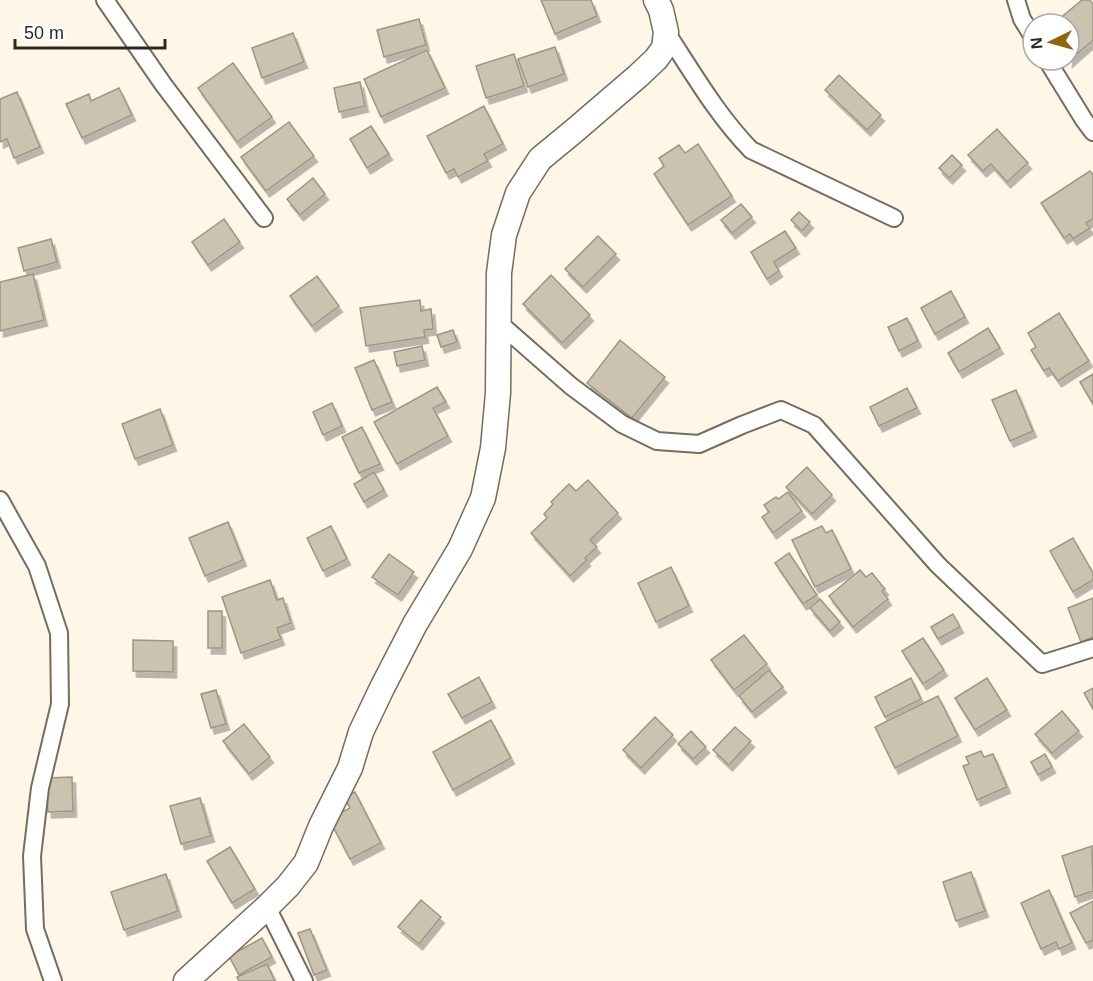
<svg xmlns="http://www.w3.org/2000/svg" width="1093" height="981" viewBox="0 0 1093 981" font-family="Arial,sans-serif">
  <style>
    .building { fill: #ccc2b0; stroke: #9e9583; stroke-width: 1.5; filter: url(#shadow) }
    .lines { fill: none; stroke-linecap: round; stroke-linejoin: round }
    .street-casing { stroke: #766d5d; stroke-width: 20 }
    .secondary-casing { stroke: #766d5d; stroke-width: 27 }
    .street { stroke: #fff; stroke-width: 16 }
    .secondary { stroke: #fff; stroke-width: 24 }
  </style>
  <defs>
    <filter id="shadow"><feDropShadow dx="3.5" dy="6" stdDeviation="0" flood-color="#0004"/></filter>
  </defs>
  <rect width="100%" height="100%" fill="#fef6e7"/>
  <g class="building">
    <polygon points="541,0 591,0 597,16 555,34"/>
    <polygon points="1082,0 1090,0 1093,4 1093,40 1069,61 1069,24 1053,24"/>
    <polygon points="419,19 426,45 384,57 377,30"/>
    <polygon points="293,33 304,62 262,78 252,48"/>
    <polygon points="555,47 564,74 528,87 518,59"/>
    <polygon points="427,50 445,88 381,117 364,79"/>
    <polygon points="514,54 524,86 486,98 476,66"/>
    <polygon points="233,63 272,117 237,142 198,88"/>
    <polygon points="839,75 881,115 867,130 825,90"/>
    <polygon points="360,82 365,106 339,112 334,88"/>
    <polygon points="119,88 132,115 82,138 66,104 89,94 91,101"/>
    <polygon points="17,92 40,147 14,158 7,139 0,142 0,99"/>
    <polygon points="484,106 503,144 484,154 488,161 458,177 454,169 446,173 427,136"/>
    <polygon points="289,122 314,156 266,191 241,157"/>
    <polygon points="371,126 389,154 367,168 350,139"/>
    <polygon points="997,129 1028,163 1007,182 991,164 983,171 968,155"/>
    <polygon points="698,144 732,196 688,225 654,174 664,166 659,158 679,145 685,153"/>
    <polygon points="952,155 962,165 949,178 939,168"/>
    <polygon points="1090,171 1093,175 1093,219 1086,223 1090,228 1073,239 1070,234 1064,238 1041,203"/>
    <polygon points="313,178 325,194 300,215 287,199"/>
    <polygon points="741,204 752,217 732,233 721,220"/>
    <polygon points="799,212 810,222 802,231 791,220"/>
    <polygon points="224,219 240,242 208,265 192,242"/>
    <polygon points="785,231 796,248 774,262 779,271 767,279 751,252"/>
    <polygon points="598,236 616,254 583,287 565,269"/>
    <polygon points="51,239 57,262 24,271 18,248"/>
    <polygon points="33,274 44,320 0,331 0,282"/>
    <polygon points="551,275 590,315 562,343 523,304"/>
    <polygon points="317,276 339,306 312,326 290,296"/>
    <polygon points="951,291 965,317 935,334 921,308"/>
    <polygon points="420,300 421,311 431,309 433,329 424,330 425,337 366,346 360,308"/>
    <polygon points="1059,313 1089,361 1058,381 1049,368 1044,371 1031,350 1036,347 1028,333"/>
    <polygon points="907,318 918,341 899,351 888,327"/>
    <polygon points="988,328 1000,348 959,372 948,353"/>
    <polygon points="453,330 457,342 441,347 437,335"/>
    <polygon points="620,340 665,377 632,418 587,383"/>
    <polygon points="422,346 425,360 397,366 394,352"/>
    <polygon points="374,360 392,402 372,410 355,368"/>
    <polygon points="1093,374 1093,404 1080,382"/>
    <polygon points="437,387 446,402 433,408 448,436 397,464 374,422"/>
    <polygon points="907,388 917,408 879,426 870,407"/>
    <polygon points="1016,390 1033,431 1010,441 992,400"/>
    <polygon points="332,403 342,426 323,435 313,412"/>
    <polygon points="160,409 173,445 135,459 122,424"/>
    <polygon points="362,427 380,464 359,473 342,437"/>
    <polygon points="807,467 832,495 812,514 786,487"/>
    <polygon points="374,472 384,490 364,502 354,484"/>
    <polygon points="588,480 618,513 590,540 597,547 585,558 587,560 570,576 531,533 547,518 544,514 553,504 551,502 569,484 576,491"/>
    <polygon points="788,492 802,511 773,533 762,517 769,512 764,505 776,497 778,499"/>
    <polygon points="228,522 243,560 205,576 189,538"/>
    <polygon points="331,526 347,559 323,571 307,538"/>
    <polygon points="822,526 826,533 832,530 851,569 815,587 792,540"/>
    <polygon points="1073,538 1093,573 1093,580 1073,592 1050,551"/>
    <polygon points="789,553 817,595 803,604 775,563"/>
    <polygon points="389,554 414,572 398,595 372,577"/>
    <polygon points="671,567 689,606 656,622 638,583"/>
    <polygon points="860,570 866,577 872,573 885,589 882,591 888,599 853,627 829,596"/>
    <polygon points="270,580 277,600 283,598 291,623 277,628 281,639 241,653 222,597"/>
    <polygon points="1093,598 1093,637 1081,642 1068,608"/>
    <polygon points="820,599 840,622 830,631 810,608"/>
    <rect x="208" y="611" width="14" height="37"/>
    <polygon points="953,614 960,627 938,639 931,627"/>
    <polygon points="744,635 767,664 734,690 711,660"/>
    <polygon points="923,638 944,670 923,684 902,651"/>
    <polygon points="133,640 173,641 173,672 133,671"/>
    <polygon points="769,670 783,687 752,712 739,696"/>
    <polygon points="479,677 492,702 462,718 448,694"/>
    <polygon points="911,678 921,699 885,717 875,697"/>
    <polygon points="987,678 1007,710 975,730 955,698"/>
    <polygon points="1093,688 1093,709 1084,693"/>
    <polygon points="216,690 226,724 211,728 201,694"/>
    <polygon points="938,696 958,736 895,768 875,727"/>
    <polygon points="1062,711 1079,731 1052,753 1035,734"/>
    <polygon points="655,717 673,735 641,768 623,750"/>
    <polygon points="491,720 511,758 453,790 433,752"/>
    <polygon points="244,724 270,757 249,774 223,741"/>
    <polygon points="735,727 751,741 729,765 713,750"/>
    <polygon points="691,731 706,747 693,759 678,744"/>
    <polygon points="981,751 984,757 993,754 1007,787 977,800 963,766 969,764 966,757"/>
    <polygon points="1045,754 1052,767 1038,775 1031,762"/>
    <polygon points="72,777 73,811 48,812 46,778"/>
    <polygon points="355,792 381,843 350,859 329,819 350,808 344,797"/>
    <polygon points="200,798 211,836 181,844 170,806"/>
    <polygon points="1092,846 1093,891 1075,897 1062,856"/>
    <polygon points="230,847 255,889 232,903 207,861"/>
    <polygon points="971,872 985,911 956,921 943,882"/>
    <polygon points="166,874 178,911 124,930 111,892"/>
    <polygon points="1049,890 1072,943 1059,949 1056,942 1041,949 1021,903"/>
    <polygon points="421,900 441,917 419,944 398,927"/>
    <polygon points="1093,901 1093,940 1086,943 1070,913"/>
    <polygon points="310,929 327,970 314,975 298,933"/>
    <polygon points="262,938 272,957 239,975 229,956"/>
    <polygon points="267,964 275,981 239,981 237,977"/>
  </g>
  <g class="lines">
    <g class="street-casing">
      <g id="street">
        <polyline points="105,0 163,84 264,218"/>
        <polyline points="1016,0 1022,19 1033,37"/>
        <path d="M 666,32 C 693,73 717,115 751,150 L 894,218"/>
        <polyline points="1047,60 1084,120 1093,132"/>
        <polyline points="498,322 571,386 622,424 657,441 699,444 742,425 781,410 814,425 938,565 1042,664 1093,648"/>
        <polyline points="0,500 37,566 59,633 60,704 40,788 32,856 35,929 53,981"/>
        <polyline points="267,907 304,981"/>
      </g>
    </g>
    <g class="secondary-casing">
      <polyline id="secondary" points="186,981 267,907 288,886 306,863 321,826 350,768 361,732 382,688 415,624 460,549 483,498 493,448 498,393 499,273 504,235 518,193 540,159 574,131 638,76 656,59 664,48 666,32 661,10 656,0"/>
    </g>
    <use href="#street" class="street"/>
    <use href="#secondary" class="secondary"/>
  </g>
  <g transform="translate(1051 42) rotate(265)"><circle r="28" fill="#ffffff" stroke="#aba9a7" stroke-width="1.5"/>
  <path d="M0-4.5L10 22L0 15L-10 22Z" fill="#8d6709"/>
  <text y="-9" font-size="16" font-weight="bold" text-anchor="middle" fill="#2d2922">N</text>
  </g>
  <path d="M15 39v9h150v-9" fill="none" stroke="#2d2922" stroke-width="3"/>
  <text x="24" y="39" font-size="18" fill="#2d2922" stroke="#ffffff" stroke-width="4.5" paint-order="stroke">50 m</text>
</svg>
